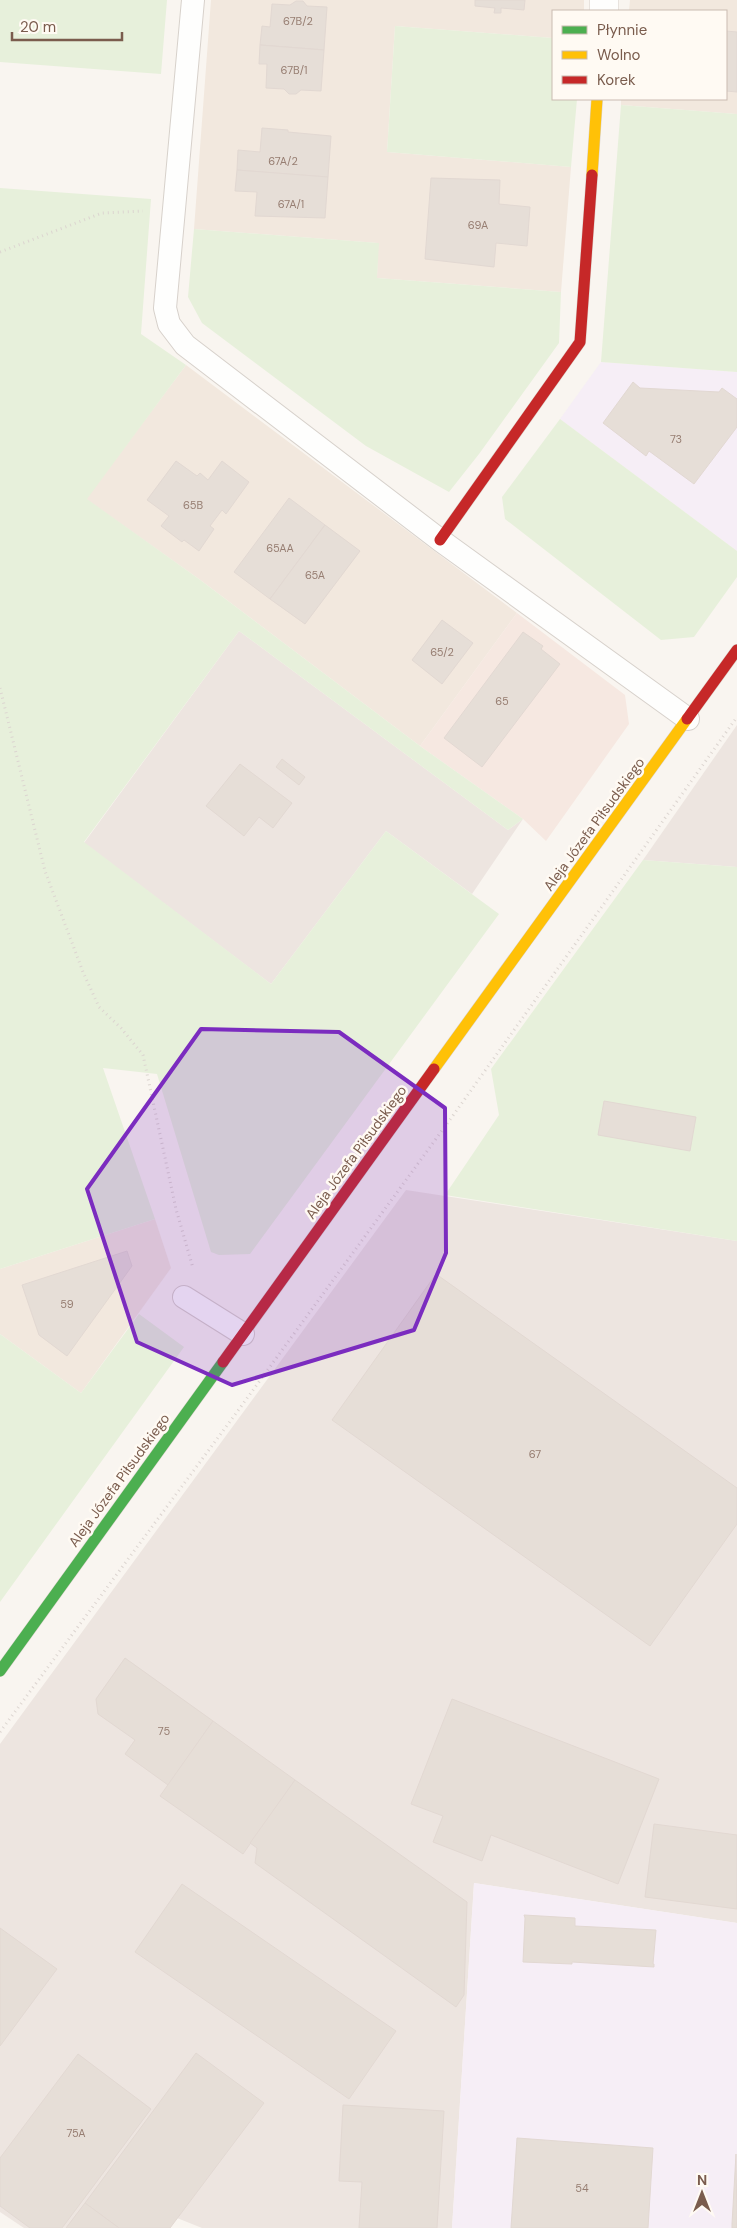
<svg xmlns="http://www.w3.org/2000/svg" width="737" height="2228" viewBox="0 0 737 2228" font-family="'DM Sans',sans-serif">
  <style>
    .residential { fill: #f2e8de }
    .commercial { fill: #f6e8e1 }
    .industrial { fill: #ede5e0 }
    .education { fill: #f6eef6 }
    .green { fill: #e7f0db }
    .building { fill: #e6ded7; stroke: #e2d8d2 }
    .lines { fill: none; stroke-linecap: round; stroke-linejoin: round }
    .lane-casing { stroke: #d7d1cb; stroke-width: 24 }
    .street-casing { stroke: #d7d1cb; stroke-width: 29 }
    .fast-casing { stroke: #d9d2cb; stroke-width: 12 }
    .slow-casing { stroke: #d9d2cb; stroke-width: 12 }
    .jam-casing { stroke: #d9d2cb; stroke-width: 12 }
    .path { stroke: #dcd5d0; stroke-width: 3; stroke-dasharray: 1 4; stroke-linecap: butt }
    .lane { stroke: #fefefd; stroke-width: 22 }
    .street { stroke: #fefefd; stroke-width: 28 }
    .fast { stroke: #4caf50; stroke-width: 11 }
    .slow { stroke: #ffc107; stroke-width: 11 }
    .jam { stroke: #c62828; stroke-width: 11 }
    .marked { fill: #7b2cbf; fill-opacity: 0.2; stroke: #7b2cbf; stroke-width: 4; stroke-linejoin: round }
    .labels { text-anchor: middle; stroke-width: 5; stroke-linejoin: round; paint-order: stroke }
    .number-label { font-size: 11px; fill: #977e72 }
    .street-label { font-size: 14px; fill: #7a5c4d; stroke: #fffaf3 }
  </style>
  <rect width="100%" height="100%" fill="#f9f5f0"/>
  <g class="residential">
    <polygon points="211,0 584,0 584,11 553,11 553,38 395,26 387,152 571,167 561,292 377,278 378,243 194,229"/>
    <polygon points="630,0 737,0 737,114 621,105 621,99 726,99 726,11 629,11"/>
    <polygon points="186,365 517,613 420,746 199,579 86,499"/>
    <polygon points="155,1219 171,1268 81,1393 0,1334 0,1269"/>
  </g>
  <polygon class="commercial" points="517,613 625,695 629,724 546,841 523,819 420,746"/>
  <g class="industrial">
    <polygon points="239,631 508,830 523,819 472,894 386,831 271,984 84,843"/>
    <polygon points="737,725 737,867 643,860"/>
    <polygon points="406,1190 737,1241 737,1923 474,1883 452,2228 202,2228 177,2218 170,2228 24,2228 0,2212 0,1744"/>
  </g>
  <g class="education">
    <polygon points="601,362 737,372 737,551 560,419"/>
    <polygon points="474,1883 737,1923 737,2228 452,2228"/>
  </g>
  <g class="green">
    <polygon points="0,0 167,0 161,74 0,62"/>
    <polygon points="395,26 553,38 553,99 577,99 571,167 387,152"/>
    <polygon points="621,105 737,114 737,372 601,362"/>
    <polygon points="0,188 151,199 141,334 186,365 87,499 199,579 420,746 523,819 508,830 239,631 84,842 271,984 386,831 499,914 250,1254 219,1255 211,1252 157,1074 103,1068 155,1219 0,1269 0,1334 81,1393 139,1314 184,1347 0,1602"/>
    <polygon points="194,229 379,243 377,278 561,292 559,343 479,454 449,492 366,446 202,323 188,297"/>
    <polygon points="560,419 737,551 737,577 694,637 661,640 505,519 502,497"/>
    <polygon points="643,860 737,867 737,1241 445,1195 499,1115 491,1069"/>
  </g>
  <g class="building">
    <polygon points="475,0 525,0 524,10 501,8 501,13 494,13 495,8 475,6"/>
    <polygon points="296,1 303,1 307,6 327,7 324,50 260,45 262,26 270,27 272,4 290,5"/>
    <polygon points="726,31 737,32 737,92 726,91"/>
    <polygon points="260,45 324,50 321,91 301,90 296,94 289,94 284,89 266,88 267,64 259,64"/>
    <polygon points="262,128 288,130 288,132 331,136 328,177 237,170 238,150 260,152"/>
    <polygon points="237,170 328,177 325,218 255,216 257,192 235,191"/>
    <polygon points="431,178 500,180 499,204 530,207 527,246 496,243 494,267 425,259"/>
    <polygon points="633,382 640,388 719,392 722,388 737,399 737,427 694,484 649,451 646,456 603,423"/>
    <polygon points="176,461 197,476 200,473 208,480 222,461 249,482 226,514 222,510 210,526 214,529 199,551 184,540 182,542 161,526 169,516 147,500"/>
    <polygon points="289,498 325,525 270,599 234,572"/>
    <polygon points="325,525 360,551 305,624 270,599"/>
    <polygon points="442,620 473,643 442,684 412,660"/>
    <polygon points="523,632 543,646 541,649 560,664 482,767 444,738"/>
    <polygon points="282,759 305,777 299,785 276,767"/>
    <polygon points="240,764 292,803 273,828 259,817 244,836 206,806"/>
    <polygon points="604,1101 696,1117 690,1151 598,1135"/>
    <polygon points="127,1251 132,1266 67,1356 39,1335 22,1285"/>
    <polygon points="436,1274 737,1488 737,1524 650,1646 332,1420"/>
    <polygon points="125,1658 213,1721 168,1785 125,1754 135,1740 98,1714 96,1699"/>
    <polygon points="452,1699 659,1779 618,1884 491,1835 482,1861 433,1842 443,1816 411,1804"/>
    <polygon points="213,1721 295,1780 243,1854 160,1796"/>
    <polygon points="295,1780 467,1902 464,1995 456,2007 255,1863 257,1848 250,1843"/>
    <polygon points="654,1824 737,1835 737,1909 645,1897"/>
    <polygon points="182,1884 396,2031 349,2099 135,1952"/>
    <polygon points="524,1915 575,1918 575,1926 656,1930 653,1964 654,1964 654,1967 572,1962 572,1964 523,1962 525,1918"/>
    <polygon points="0,1928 57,1969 0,2046"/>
    <polygon points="196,2053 264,2103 170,2228 119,2228 85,2203"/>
    <polygon points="78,2054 151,2109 62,2228 30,2228 0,2206 0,2158"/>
    <polygon points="343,2105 444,2111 437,2228 359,2228 362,2182 339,2181"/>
    <polygon points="517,2138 653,2148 648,2228 511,2228"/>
    <polygon points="736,2154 737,2228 732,2228 732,2224"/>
    <polygon points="85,2203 119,2228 66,2228"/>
  </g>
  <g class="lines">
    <g class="lane-casing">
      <g id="lane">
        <polyline points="193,0 165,308 169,324 185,345 440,540 688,719"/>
        <polyline points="184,1297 243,1334"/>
      </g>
    </g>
    <g class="street-casing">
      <polyline id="street" points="604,11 604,0"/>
    </g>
    <g class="fast-casing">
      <polyline id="fast" points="0,1671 223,1362"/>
    </g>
    <g class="slow-casing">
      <g id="slow">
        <polyline points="592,175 597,99"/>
        <polyline points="434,1069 687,719"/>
      </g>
    </g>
    <g class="jam-casing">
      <g id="jam">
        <polyline points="440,540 580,342 592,175"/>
        <polyline points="687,719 737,650"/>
        <polyline points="223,1362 434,1069"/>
      </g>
    </g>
    <g class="path">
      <polyline points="0,252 102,213 143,211"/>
      <polyline points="0,688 45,871 83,972 99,1007 121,1028 143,1055 176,1209 193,1268"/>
      <polyline points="0,1732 237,1412 457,1110 737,717"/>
    </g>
    <use href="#lane" class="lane"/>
    <use href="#street" class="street"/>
    <use href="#fast" class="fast"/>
    <use href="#slow" class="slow"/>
    <use href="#jam" class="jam"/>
  </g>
  <path class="marked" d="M 201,1029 L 339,1032 L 445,1108 L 446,1253 L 414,1330 L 232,1385 L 137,1342 L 87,1189 Z"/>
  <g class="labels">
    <g class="number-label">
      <text x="298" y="25">67B/2</text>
      <text x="294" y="74">67B/1</text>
      <text x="283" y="165">67A/2</text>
      <text x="291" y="208">67A/1</text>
      <text x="478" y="229">69A</text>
      <text x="676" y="443">73</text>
      <text x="193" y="509">65B</text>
      <text x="280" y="552">65AA</text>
      <text x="315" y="579">65A</text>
      <text x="442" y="656">65/2</text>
      <text x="502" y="705">65</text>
      <text x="67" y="1308">59</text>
      <text x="535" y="1458">67</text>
      <text x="164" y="1735">75</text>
      <text x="76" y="2137">75A</text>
      <text x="582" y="2192">54</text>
    </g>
    <g class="street-label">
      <text transform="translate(594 824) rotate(-54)" y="5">Aleja Józefa Piłsudskiego</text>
      <text transform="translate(356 1152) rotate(-54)" y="5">Aleja Józefa Piłsudskiego</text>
      <text transform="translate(119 1480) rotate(-54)" y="5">Aleja Józefa Piłsudskiego</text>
    </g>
  </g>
  <rect x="552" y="10" width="175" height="90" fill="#fffaf3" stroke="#cabbb1"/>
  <rect x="562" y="26" width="25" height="8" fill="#4caf50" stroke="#cabbb1"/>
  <text x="597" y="35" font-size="15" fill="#7a5c4d">Płynnie</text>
  <rect x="562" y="51" width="25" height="8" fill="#ffc107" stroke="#cabbb1"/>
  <text x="597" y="60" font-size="15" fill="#7a5c4d">Wolno</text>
  <rect x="562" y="76" width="25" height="8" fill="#c62828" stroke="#cabbb1"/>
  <text x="597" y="85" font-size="15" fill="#7a5c4d">Korek</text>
  <g transform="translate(702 2193)" stroke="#fffaf3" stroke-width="4" paint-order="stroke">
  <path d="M0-4L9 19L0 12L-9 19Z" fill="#7a5c4d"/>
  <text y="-8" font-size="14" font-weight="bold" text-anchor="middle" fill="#7a5c4d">N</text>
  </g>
  <path d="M12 32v8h110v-8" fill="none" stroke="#7a5c4d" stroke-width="2.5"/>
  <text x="20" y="32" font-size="15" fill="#7a5c4d" stroke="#fffaf3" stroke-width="4" paint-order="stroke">20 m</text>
</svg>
